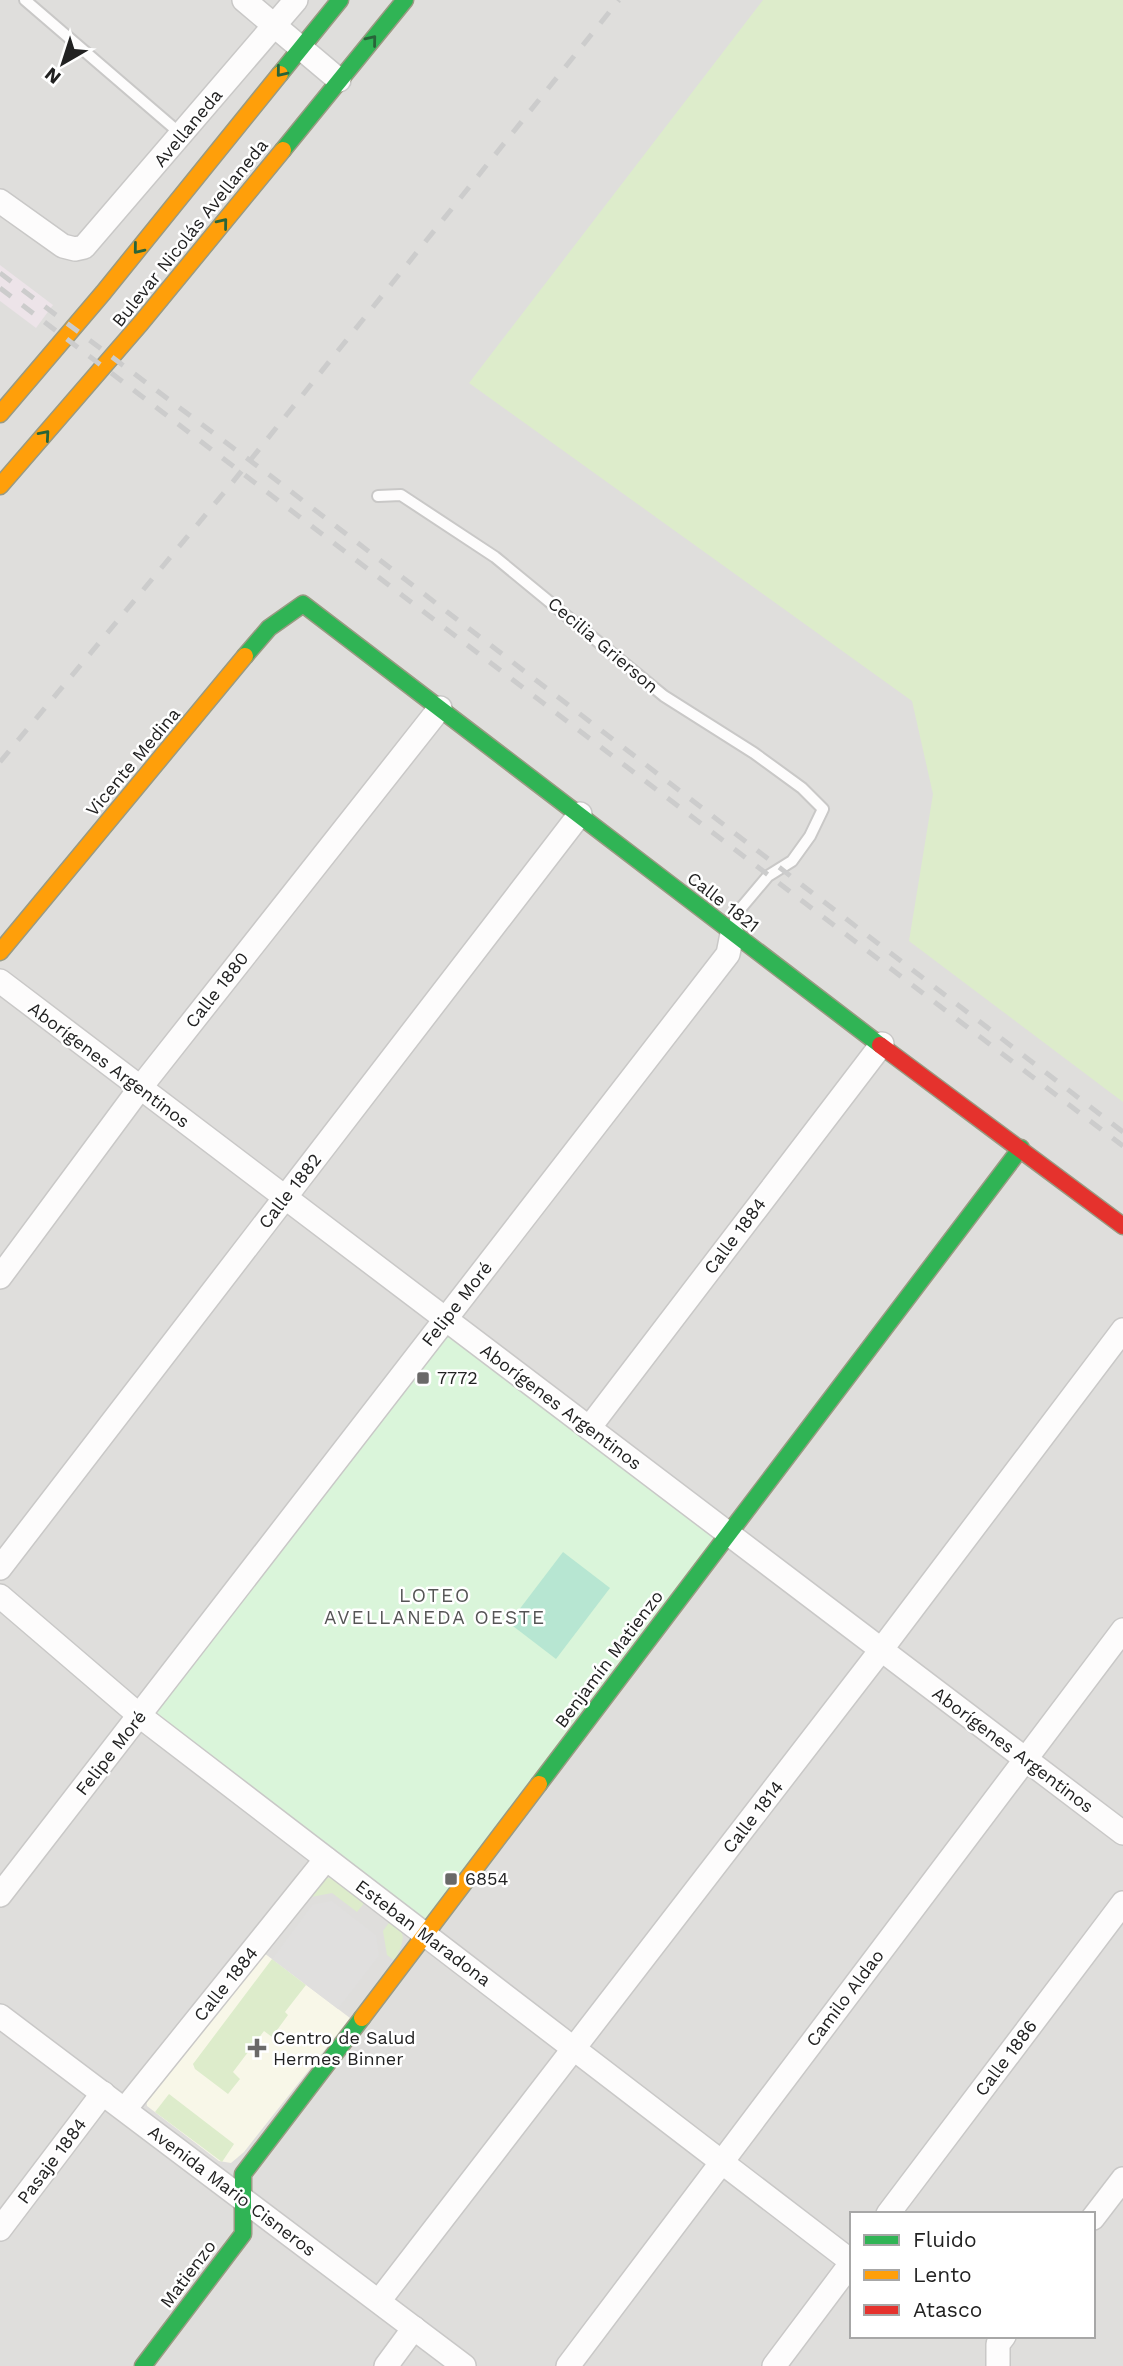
<svg xmlns="http://www.w3.org/2000/svg" width="1123" height="2366" viewBox="0 0 1123 2366" font-family="'Work Sans',sans-serif">
  <style>
    .residential { fill: #dfdedc; fill-rule: evenodd }
    .industrial { fill: #ede4e9 }
    .education { fill: #f8f7e8 }
    .grass { fill: #ddeccb }
    .park { fill: #daf5da }
    .pitch { fill: #b7e6d2 }
    .parking { fill: #e0dfde }
    .lines { fill: none; stroke-linecap: round; stroke-linejoin: round }
    .lane-casing { stroke: #c9c8c7; stroke-width: 14 }
    .street-casing { stroke: #c9c8c7; stroke-width: 26 }
    .fast-casing { stroke: #999a82; stroke-width: 19 }
    .slow-casing { stroke: #999a82; stroke-width: 19 }
    .jam-casing { stroke: #999a82; stroke-width: 19 }
    .lane { stroke: #fdfcfc; stroke-width: 10 }
    .street { stroke: #fdfcfc; stroke-width: 23 }
    .fast { stroke: #30b455; stroke-width: 16 }
    .slow { stroke: #ff9f0a; stroke-width: 16 }
    .jam { stroke: #e5322d; stroke-width: 16 }
    .rail { stroke: #ccc; stroke-width: 5; stroke-dasharray: 14 14; stroke-linecap: butt }
    .oneway { stroke: #286439 }
    .poi-dot { fill: #6a6968; stroke: #fff; stroke-width: 2.5 }
    .labels { text-anchor: middle; stroke-width: 5; stroke-linejoin: round; paint-order: stroke }
    .street-label { font-size: 18px; fill: #222; stroke: #fff }
    .poi-label { font-size: 18px; fill: #222; stroke: #fff; text-anchor: start }
    .neighbourhood-label { font-size: 19px; letter-spacing: 2px; fill: #555; stroke: #fff }
  </style>
  <rect width="100%" height="100%" fill="#f0eeeb"/>
  <path class="residential" d="M 0,0 L 1123,0 L 1123,2366 L 0,2366 ZM 852,2214 L 1093,2214 L 1093,2336 L 852,2336 Z"/>
  <polygon class="industrial" points="0,265 53,305 36,328 0,301"/>
  <polygon class="education" points="264,1953 350,2018 244,2152 231,2163 219,2161 147,2106 146,2099"/>
  <g class="grass">
    <polygon points="763,0 1123,0 1123,1102 909,941 933,794 912,701 469,383"/>
    <polygon points="336,1877 366,1901 357,1912 332,1893 311,1897 326,1878"/>
    <path d="M 391,1920 C 409,1934 403,1942 395,1961 L 387,1955 L 383,1931 Z"/>
    <polygon points="272,1959 306,1985 285,2012 288,2015 272,2037 264,2031 233,2072 240,2079 228,2094 195,2069 193,2064"/>
    <polygon points="169,2094 234,2144 222,2162 155,2112"/>
  </g>
  <polygon class="park" points="445,1320 728,1534 424,1934 140,1716"/>
  <polygon class="pitch" points="563,1552 610,1588 556,1659 509,1623"/>
  <polygon class="parking" points="332,1901 376,1935 379,1956 338,2009 272,1959 312,1905"/>
  <g class="lines">
    <g class="lane-casing">
      <g id="lane">
        <polyline points="25,0 182,135"/>
        <polyline points="378,496 401,495 495,557 664,696 754,753 802,788 823,809 810,836 792,861 768,876 736,914 733,931"/>
      </g>
    </g>
    <g class="street-casing">
      <g id="street">
        <polyline points="244,0 339,80"/>
        <polyline points="0,201 63,246 75,249 84,247 296,0"/>
        <polyline points="0,981 1123,1833"/>
        <polyline points="0,1277 140,1088 440,708"/>
        <polyline points="589,1428 882,1044"/>
        <polyline points="0,1568 580,814"/>
        <polyline points="0,1596 140,1716 852,2262"/>
        <polyline points="0,1895 728,954 732,934"/>
        <polyline points="0,2016 464,2366"/>
        <polyline points="125,2109 326,1859"/>
        <polyline points="888,2214 1123,1903"/>
        <polyline points="1093,2218 1123,2179"/>
        <polyline points="0,2229 103,2093"/>
        <polyline points="379,2301 881,1650 1123,1330"/>
        <polyline points="386,2366 414,2328"/>
        <polyline points="568,2366 1123,1630"/>
        <polyline points="774,2366 852,2262"/>
        <polyline points="998,2366 998,2344 1004,2336"/>
      </g>
    </g>
    <g class="fast-casing">
      <g id="fast">
        <polyline points="280,74 340,0"/>
        <polyline points="283,150 405,0"/>
        <polyline points="245,656 269,628 303,604 880,1045"/>
        <polyline points="539,1784 1021,1148"/>
        <polyline points="143,2366 243,2234 243,2174 362,2018"/>
      </g>
    </g>
    <g class="slow-casing">
      <g id="slow">
        <polyline points="0,414 103,293 280,74"/>
        <polyline points="0,486 141,323 283,150"/>
        <polyline points="0,952 245,656"/>
        <polyline points="362,2018 539,1784"/>
      </g>
    </g>
    <g class="jam-casing">
      <polyline id="jam" points="880,1045 1123,1226"/>
    </g>
    <use href="#lane" class="lane"/>
    <use href="#street" class="street"/>
    <use href="#fast" class="fast"/>
    <use href="#slow" class="slow"/>
    <use href="#jam" class="jam"/>
    <g class="rail">
      <polyline points="0,273 276,480 1123,1132"/>
      <polyline points="0,288 1123,1146"/>
      <polyline points="0,762 232,483 619,0"/>
    </g>
  </g>
  <defs><path id="oneway-chevron" d="M-2-3.5L2.5 0L-2 3.5" fill="none" stroke-width="1.6" stroke-linecap="round" stroke-linejoin="round" transform="scale(1.75)"/></defs>
  <g class="oneway">
    <use href="#oneway-chevron" transform="translate(372 40) rotate(-51)"/>
    <use href="#oneway-chevron" transform="translate(281 72) rotate(129)"/>
    <use href="#oneway-chevron" transform="translate(223 223) rotate(-51)"/>
    <use href="#oneway-chevron" transform="translate(138 249) rotate(129)"/>
    <use href="#oneway-chevron" transform="translate(45 435) rotate(-49)"/>
  </g>
  <g class="poi-dot">
    <rect x="416" y="1371" width="14" height="14" rx="3.5"/>
    <rect x="444" y="1872" width="14" height="14" rx="3.5"/>
    <path d="M253.5 2037.5h7v7h7v7h-7v7h-7v-7h-7v-7h7z"/>
  </g>
  <g class="labels">
    <g class="street-label">
      <text transform="translate(188 128) rotate(-50)" y="6">Avellaneda</text>
      <text transform="translate(190 233) rotate(-51)" y="6">Bulevar Nicolás Avellaneda</text>
      <text transform="translate(603 645) rotate(40)" y="6">Cecilia Grierson</text>
      <text transform="translate(133 762) rotate(-50)" y="6">Vicente Medina</text>
      <text transform="translate(723 902) rotate(38)" y="6">Calle 1821</text>
      <text transform="translate(217 990) rotate(-52)" y="6">Calle 1880</text>
      <text transform="translate(109 1065) rotate(37)" y="6">Aborígenes Argentinos</text>
      <text transform="translate(290 1191) rotate(-52)" y="6">Calle 1882</text>
      <text transform="translate(735 1236) rotate(-53)" y="6">Calle 1884</text>
      <text transform="translate(457 1304) rotate(-52)" y="6">Felipe Moré</text>
      <text transform="translate(561 1407) rotate(37)" y="6">Aborígenes Argentinos</text>
      <text transform="translate(609 1659) rotate(-53)" y="6">Benjamín Matienzo</text>
      <text transform="translate(1013 1750) rotate(37)" y="6">Aborígenes Argentinos</text>
      <text transform="translate(111 1753) rotate(-52)" y="6">Felipe Moré</text>
      <text transform="translate(753 1817) rotate(-52)" y="6">Calle 1814</text>
      <text transform="translate(423 1933) rotate(37)" y="6">Esteban Maradona</text>
      <text transform="translate(226 1984) rotate(-51)" y="6">Calle 1884</text>
      <text transform="translate(845 1998) rotate(-53)" y="6">Camilo Aldao</text>
      <text transform="translate(1006 2058) rotate(-53)" y="6">Calle 1886</text>
      <text transform="translate(52 2161) rotate(-53)" y="6">Pasaje 1884</text>
      <text transform="translate(232 2191) rotate(37)" y="6">Avenida Mario Cisneros</text>
      <text transform="translate(188 2274) rotate(-53)" y="6">Matienzo</text>
    </g>
    <g class="poi-label">
      <text x="437" y="1384">7772</text>
      <text x="465" y="1885">6854</text>
      <text x="273" y="2044">Centro de Salud<tspan x="273" dy="21">Hermes Binner</tspan></text>
    </g>
    <g class="neighbourhood-label">
      <text x="435" y="1602">LOTEO<tspan x="435" dy="22">AVELLANEDA OESTE</tspan></text>
    </g>
  </g>
  <rect x="850" y="2212" width="245" height="126" fill="#ffffff" stroke="#a7a7a7" stroke-width="2"/>
  <rect x="864" y="2235" width="35" height="10" fill="#30b455" stroke="#a7a7a7" stroke-width="2"/>
  <text x="913" y="2247" font-size="21" fill="#222222">Fluido</text>
  <rect x="864" y="2270" width="35" height="10" fill="#ff9f0a" stroke="#a7a7a7" stroke-width="2"/>
  <text x="913" y="2282" font-size="21" fill="#222222">Lento</text>
  <rect x="864" y="2305" width="35" height="10" fill="#e5322d" stroke="#a7a7a7" stroke-width="2"/>
  <text x="913" y="2317" font-size="21" fill="#222222">Atasco</text>
  <g transform="translate(63 63) rotate(219)" stroke="#ffffff" stroke-width="5" paint-order="stroke">
  <path d="M0-5L12 26L0 18L-12 26Z" fill="#222222"/>
  <text y="-10" font-size="19" font-weight="bold" text-anchor="middle" fill="#222222">N</text>
  </g>
</svg>
